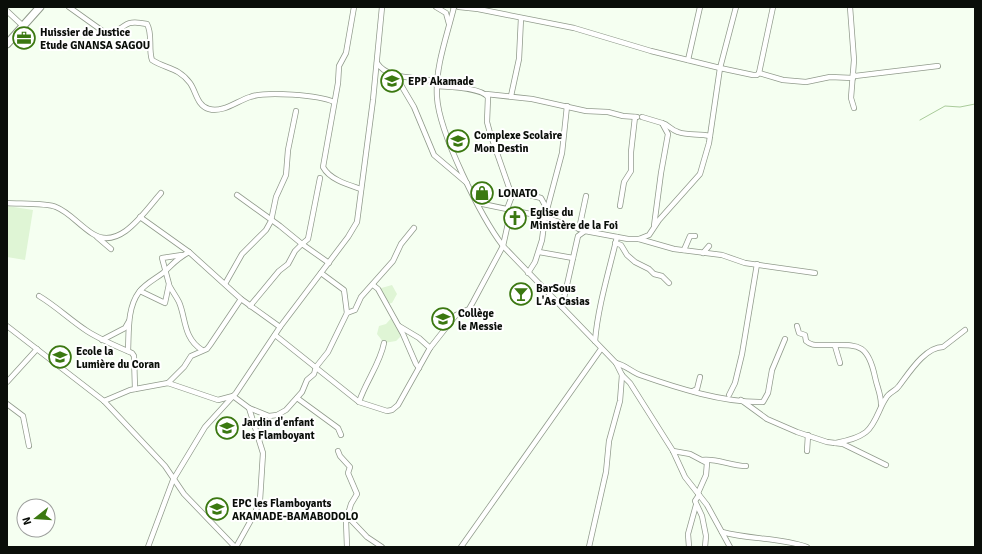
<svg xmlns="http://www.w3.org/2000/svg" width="982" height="554" viewBox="0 0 982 554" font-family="Signika,sans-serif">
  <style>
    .green { fill: #dff5d5 }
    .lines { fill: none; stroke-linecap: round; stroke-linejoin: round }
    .stream { stroke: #a9cb9a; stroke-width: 1 }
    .street-casing { stroke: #919b8c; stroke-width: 6 }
    .primary-casing { stroke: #919b8c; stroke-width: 9 }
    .street { stroke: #fff; stroke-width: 4.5 }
    .primary { stroke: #fff; stroke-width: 7 }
    .labels { text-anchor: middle; stroke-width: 4; stroke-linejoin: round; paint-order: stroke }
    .poi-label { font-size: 11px; font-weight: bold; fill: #0a0e09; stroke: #fff; text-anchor: start }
  </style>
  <rect width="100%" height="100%" fill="#f5fff1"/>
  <g class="green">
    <polygon points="7,206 33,210 25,260 7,257"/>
    <polygon points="392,285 397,294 392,303 386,304 378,289"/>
    <polygon points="393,316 403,334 396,341 384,343 377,334 379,326 386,324"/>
  </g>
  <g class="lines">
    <polyline class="stream" points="920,120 945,106 960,107 975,104"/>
    <g class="street-casing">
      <g id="street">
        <path d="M 69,7 L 104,32 L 113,34 C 127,23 129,20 147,24 C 153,34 148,49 152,60 C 166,69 178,67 190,83 C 196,91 197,106 209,109 C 223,113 237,101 250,97 C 266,91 319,95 334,102"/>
        <path d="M 354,7 L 346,53 L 339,66 L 338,83 L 323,167 C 330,180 349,185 361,189"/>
        <polyline points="436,7 446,13 449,24"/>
        <path d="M 453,7 L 454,7 C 447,36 435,67 437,97 C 439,133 481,217 503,246 L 616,363 L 622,375 L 630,383 L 673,451 L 685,477 L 707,505 L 730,547"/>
        <polyline points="459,7 478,9 574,28 651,51 720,68 736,7"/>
        <polyline points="850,7 854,60 851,98 854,108"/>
        <polyline points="7,11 23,26"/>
        <polyline points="688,60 700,7"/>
        <path d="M 377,63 C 389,81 418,76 437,82"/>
        <polyline points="759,73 783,80 806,82 830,77 853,78"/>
        <polyline points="390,74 401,85 414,107 434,155 467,183"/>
        <polyline points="853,74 855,76 938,66"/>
        <path d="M 437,86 C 449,87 480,87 488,97 L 487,122 L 490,133 L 512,196 L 507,209"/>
        <polyline points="486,94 532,99 586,111 608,112 623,116 637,117"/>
        <polyline points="511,96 519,59 521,18"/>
        <polyline points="642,117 662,123 668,134 661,173 654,226"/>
        <path d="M 662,123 C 669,125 671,130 678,132 C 689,136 699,133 710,136"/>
        <polyline points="510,190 541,198 547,209"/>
        <polyline points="237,195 280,226 302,244 308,239 320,178"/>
        <path d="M 7,203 C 18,204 47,203 56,207 C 69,212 80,226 93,234 C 120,251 145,211 161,193"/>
        <polyline points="478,203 545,217 585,231 628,239 639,239 649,235 659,220 700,174 709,143 720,68 753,75 757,75 759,73 773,7"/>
        <polyline points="620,206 624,182 631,171 631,152 635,117"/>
        <polyline points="140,217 189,252 241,299 280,327"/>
        <polyline points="579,229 586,196"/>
        <polyline points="97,237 111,249"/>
        <polyline points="639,239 674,249 722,255 745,263 815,273"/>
        <polyline points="615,243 621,245 627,255 635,262 649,269 654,274 662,276 669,283"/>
        <polyline points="684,250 690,236 695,236"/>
        <polyline points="539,252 573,258"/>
        <polyline points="703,253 709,246"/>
        <polyline points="321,273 344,290 347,313"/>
        <polyline points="528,273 535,262 542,240 545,217 562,153 567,106"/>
        <polyline points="225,284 242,254 266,230 271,221 276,197 286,175 288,150 296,111"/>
        <path d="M 169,285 C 172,291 176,296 179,302 C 186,318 183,338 202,350"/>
        <polyline points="373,285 378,289 403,334 416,364 419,368"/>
        <polyline points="140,291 165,303 169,284 162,258 182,255"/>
        <path d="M 39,296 C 56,306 70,320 87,331 C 101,340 116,346 132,353 L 134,356 L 135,389"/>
        <polyline points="250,306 279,271 288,264 295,251 302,244 329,263"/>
        <polyline points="562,307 578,236 585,231"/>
        <polyline points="7,326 104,401 165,466 184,494 235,547"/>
        <polyline points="399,326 419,338 430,348"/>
        <path d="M 797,326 L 799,333 L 805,335 L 806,341 C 812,346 816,345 823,345 C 855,346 867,339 875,377 C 877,387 881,394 881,404"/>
        <polyline points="275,335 359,402 387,411 392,410 398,405 430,348 456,315 469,309 473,302 503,246 511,210"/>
        <polyline points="102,340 125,328 129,321"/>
        <path d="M 595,341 C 598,306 609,271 617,237"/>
        <polyline points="835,346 840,363"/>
        <path d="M 128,351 C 129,332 127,308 139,292 C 145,284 155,279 163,273 C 173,264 176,259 189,252"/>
        <path d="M 616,363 C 625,365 632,372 640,375 C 677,388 724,403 763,402 L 768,393 L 772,370 L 785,339"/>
        <polyline points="7,382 37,349"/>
        <polyline points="168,383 184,367 191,356 207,349 210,345 241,299"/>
        <polyline points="693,391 697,389 700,377"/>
        <polyline points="729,395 735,383 742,354 757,264"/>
        <polyline points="297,398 338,428 341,435"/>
        <polyline points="741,400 767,419 797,432 827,442 843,444 886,465"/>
        <polyline points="104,401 130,390 168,383 218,400 233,396 249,408 263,453 260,500 255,513 236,547"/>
        <path d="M 359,402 C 366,381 380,364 384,343"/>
        <polyline points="7,404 23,416 29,446"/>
        <polyline points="249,408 269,416 277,415 286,410 302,392 307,380 314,374 316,367 328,352 347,313 355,310 361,297 393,261 401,244 414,228"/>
        <path d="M 835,443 C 845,441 857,439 866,432 C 876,424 879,408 886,398 C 889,392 896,391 899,386 C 909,373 925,347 943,347 L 965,330"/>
        <polyline points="338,451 340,456 350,467 348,473 357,494 351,504 346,521 347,547"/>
        <polyline points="673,451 690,454 707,463 706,475 698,493"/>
        <polyline points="807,451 808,435"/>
        <path d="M 702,460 C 717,458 731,466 746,466"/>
        <polyline points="699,495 695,501 702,516 706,536 705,547"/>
        <polyline points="348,517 367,537 382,547"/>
        <path d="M 722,532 C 750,540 780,537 807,547"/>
        <polyline points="148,547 173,480 205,427 236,393 280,327 348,237 357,222 373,100 382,7"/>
        <polyline points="461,547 601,349"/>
        <polyline points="589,547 606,472 609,441 620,401 622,375"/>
        <polyline points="689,547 688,534 696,505"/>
      </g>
    </g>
    <g class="primary-casing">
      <polyline id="primary" points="7,44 40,7"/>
    </g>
    <use href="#street" class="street"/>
    <use href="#primary" class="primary"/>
  </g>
  <defs>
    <g id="office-ring" transform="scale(1.15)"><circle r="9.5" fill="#fff" stroke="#3b7811" stroke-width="1.5"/><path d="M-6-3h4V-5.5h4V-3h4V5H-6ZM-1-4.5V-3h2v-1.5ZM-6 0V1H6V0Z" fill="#3b7811"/></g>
    <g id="school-ring" transform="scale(1.15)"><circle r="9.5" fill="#fff" stroke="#3b7811" stroke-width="1.5"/><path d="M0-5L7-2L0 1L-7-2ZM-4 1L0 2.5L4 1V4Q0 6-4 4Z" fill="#3b7811"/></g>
    <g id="shop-ring" transform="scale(1.15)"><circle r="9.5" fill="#fff" stroke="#3b7811" stroke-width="1.5"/><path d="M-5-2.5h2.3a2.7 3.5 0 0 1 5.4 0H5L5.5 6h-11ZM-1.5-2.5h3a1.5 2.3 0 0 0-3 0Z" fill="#3b7811"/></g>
    <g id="church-ring" transform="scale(1.15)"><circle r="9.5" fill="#fff" stroke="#3b7811" stroke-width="1.5"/><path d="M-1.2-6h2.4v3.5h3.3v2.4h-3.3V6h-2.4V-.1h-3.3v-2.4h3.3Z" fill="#3b7811"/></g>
    <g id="bar-ring" transform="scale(1.15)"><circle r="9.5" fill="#fff" stroke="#3b7811" stroke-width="1.5"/><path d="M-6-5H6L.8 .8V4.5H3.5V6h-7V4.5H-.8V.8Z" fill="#3b7811"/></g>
  </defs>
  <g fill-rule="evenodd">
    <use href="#office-ring" x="24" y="38"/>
    <use href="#school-ring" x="392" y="81"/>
    <use href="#school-ring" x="458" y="141"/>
    <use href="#shop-ring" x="482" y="193"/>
    <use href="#church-ring" x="515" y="218"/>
    <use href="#bar-ring" x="521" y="294"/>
    <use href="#school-ring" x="443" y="319"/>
    <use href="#school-ring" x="60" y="357"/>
    <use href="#school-ring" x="227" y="428"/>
    <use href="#school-ring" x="217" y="509"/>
  </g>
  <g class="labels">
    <g class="poi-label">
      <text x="40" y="36">Huissier de Justice<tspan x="40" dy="13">Etude GNANSA SAGOU</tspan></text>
      <text x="408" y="85">EPP Akamade</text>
      <text x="474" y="139">Complexe Scolaire<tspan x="474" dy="13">Mon Destin</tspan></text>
      <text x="498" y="197">LONATO</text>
      <text x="530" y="216">Eglise du<tspan x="530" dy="13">Ministère de la Foi</tspan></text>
      <text x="536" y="292">BarSous<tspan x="536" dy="13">L'As Casias</tspan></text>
      <text x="458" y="317">Collège<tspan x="458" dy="13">le Messie</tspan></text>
      <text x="76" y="355">Ecole la<tspan x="76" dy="13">Lumière du Coran</tspan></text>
      <text x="242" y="426">Jardin d'enfant<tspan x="242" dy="13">les Flamboyant</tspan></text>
      <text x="232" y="507">EPC les Flamboyants<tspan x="232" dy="13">AKAMADE-BAMABODOLO</tspan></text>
    </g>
  </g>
  <rect width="982" height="554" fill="none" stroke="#0a0e09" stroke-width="16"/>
  <g transform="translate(36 518) rotate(253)"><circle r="19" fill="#ffffff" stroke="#9d9f9d"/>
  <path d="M0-3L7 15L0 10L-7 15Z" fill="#3b7811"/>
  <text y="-6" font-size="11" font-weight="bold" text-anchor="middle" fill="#0a0e09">N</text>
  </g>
</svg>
